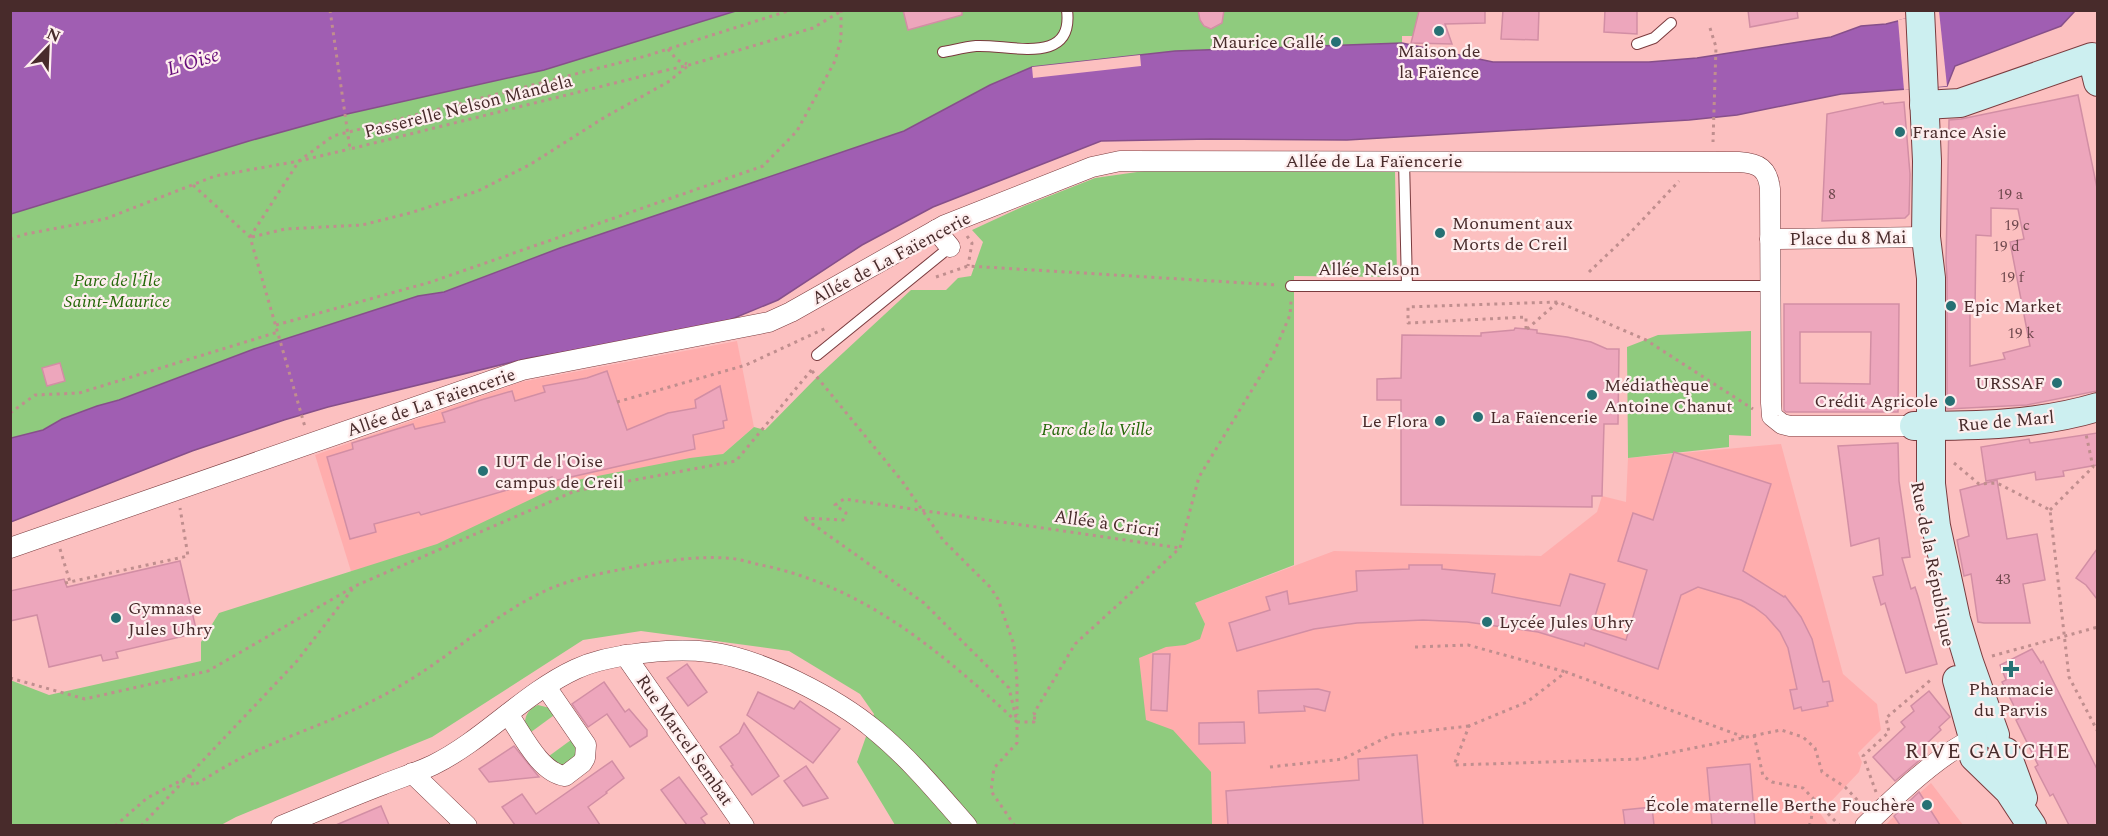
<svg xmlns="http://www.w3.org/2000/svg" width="2108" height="836" viewBox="0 0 2108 836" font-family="Spectral,serif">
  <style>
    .built { fill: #ffadad }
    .green { fill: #8fcb7e }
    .water { fill: #a05eb2; stroke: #864f8a; stroke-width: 1.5 }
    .pier { fill: #fcc0c0 }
    .building { fill: #eda6bc; stroke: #d28ea4; stroke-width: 1.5; fill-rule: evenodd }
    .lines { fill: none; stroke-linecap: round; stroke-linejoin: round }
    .lane-casing { stroke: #7a3b3e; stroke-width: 12 }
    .street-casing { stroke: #7a3b3e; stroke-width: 21 }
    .secondary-casing { stroke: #7a3b3e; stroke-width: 30 }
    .path { stroke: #c08e8e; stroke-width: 3; stroke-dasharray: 3 4.5; stroke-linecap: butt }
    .lane { stroke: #fff; stroke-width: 10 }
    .street { stroke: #fff; stroke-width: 20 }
    .secondary { stroke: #cceff0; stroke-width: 28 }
    .path-bridge { stroke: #c08e8e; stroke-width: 3; stroke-dasharray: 3 4.5; stroke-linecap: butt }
    .poi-dot { fill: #267174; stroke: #feeeee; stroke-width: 2 }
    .labels { text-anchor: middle; stroke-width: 4.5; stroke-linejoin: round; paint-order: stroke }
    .number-label { font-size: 15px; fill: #714a4f }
    .poi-label { font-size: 18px; fill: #482b2b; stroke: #feeeee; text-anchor: start }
    .street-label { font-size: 18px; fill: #482b2b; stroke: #feeeee }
    .park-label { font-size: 18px; font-style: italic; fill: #266809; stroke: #feeeee }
    .water-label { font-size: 20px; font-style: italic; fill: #670e7b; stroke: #feeeee }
    .quarter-label { font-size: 21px; letter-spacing: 1.5px; fill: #482b2b; stroke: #feeeee }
  </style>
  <rect width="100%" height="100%" fill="#fcc0c0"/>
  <g class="built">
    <polygon points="737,341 754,427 723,454 354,581 315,455 521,382"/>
    <polygon points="1781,444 1843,674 1877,704 1881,730 1858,753 1862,762 1859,772 1820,813 1829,826 1083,825 1096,640 1334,551 1541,556 1597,512 1602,496 1626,502 1628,458"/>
    <polygon points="1931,783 1963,825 1885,826 1894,816"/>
  </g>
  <g class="green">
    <polygon points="736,11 1428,11 1419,11 1417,17 1430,26 1431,36 1402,36 1402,43 1175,51 1032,67 990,85 904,131 444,292 418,296 254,349 119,400 97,406 62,419 43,430 11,438 10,214 249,141 347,114 544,70"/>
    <polygon points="1282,166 1395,172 1397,277 1294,276 1294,565 1195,603 1205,624 1200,639 1185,645 1166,647 1139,658 1146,720 1173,730 1211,772 1212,825 895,825 857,762 874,714 860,694 789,651 641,631 583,640 432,737 236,817 221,825 11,825 10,680 49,695 201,661 201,642 219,613 437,544 567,482 690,458 723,454 754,427 765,430 817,377 911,290 946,290 958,278 971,276 983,242 972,230 1024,206 1095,178 1151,170"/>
    <polygon points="1751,331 1751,436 1729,435 1729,447 1628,458 1627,347 1658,335"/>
    <path d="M 538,705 L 550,708 L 557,713 L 527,735 C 523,722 524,711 538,705 Z"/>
    <polygon points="575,737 577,755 563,767 545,759"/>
  </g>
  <g class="water">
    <polygon points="11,10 736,10 736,11 544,70 347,114 249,141 11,214"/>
    <polygon points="1937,11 2075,11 2061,26 1955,66 1947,86 1841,94 1737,115 1689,120 1347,140 1211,139 1101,141 933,207 862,245 778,300 727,321 690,331 529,358 328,407 284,420 192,451 11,522 11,438 43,430 62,419 97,406 119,400 254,349 418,296 444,292 560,248 904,131 990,85 1032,67 1175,51 1402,43 1493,62 1649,62 1697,58 1831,37 1861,26 1886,24"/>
  </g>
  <g class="pier">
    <polygon points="1939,11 1947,86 1904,90 1898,20"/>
    <polygon points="1140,55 1141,66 1033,78 1032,67"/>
  </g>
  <g class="building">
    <polygon points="903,10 962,10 962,15 908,30"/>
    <polygon points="1198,10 1224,10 1222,23 1211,29 1204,26 1200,20"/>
    <polygon points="1429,10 1485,10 1485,23 1445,24 1452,44 1411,43 1419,11"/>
    <polygon points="1503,10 1539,10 1538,40 1501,39"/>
    <polygon points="1605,10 1637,10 1637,34 1604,32"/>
    <polygon points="1748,10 1797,10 1798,18 1750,27"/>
    <path d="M 2078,95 L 2097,188 L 2097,391 L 2027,405 L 1947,409 L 1947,278 L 1946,261 L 1949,120 L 1961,119 ZM 1991,208 L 2018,209 L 2024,239 L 2010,242 L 2030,346 L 2003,353 L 2005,359 L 1970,366 L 1970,311 L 1975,311 L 1976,235 L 1991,236 Z"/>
    <polygon points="1883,102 1884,104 1904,102 1910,174 1909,214 1905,218 1822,221 1827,114"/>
    <path d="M 1784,304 L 1899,304 L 1898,412 L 1786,412 L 1784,410 ZM 1800,332 L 1871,332 L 1870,384 L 1800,383 Z"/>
    <polygon points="1515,328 1537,330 1537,333 1567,337 1591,342 1607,349 1619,349 1618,424 1604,424 1602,496 1592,496 1592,507 1401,505 1401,400 1377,400 1377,379 1401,378 1402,335 1481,336 1481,333 1514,330"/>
    <polygon points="60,363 65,381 47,386 42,368"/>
    <polygon points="607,371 627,430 668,413 696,408 695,400 720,386 727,420 723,421 724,428 693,435 695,449 553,481 552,477 421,515 419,512 374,524 376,532 350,539 327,457 353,449 352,443 413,424 415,429 445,422 442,413 481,400 512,391 515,401 545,392 543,386 587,378"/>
    <polygon points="2097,433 2097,465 2063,471 2064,476 2036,480 2035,472 1986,481 1981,447 2029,439 2030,443"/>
    <polygon points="1898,443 1899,481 1910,557 1902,558 1911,589 1915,587 1918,596 1937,664 1906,673 1885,603 1881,605 1873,577 1883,575 1879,538 1851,546 1838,446"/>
    <polygon points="1674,452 1771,484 1743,571 1784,597 1785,596 1801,617 1812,639 1823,682 1829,681 1833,701 1827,702 1828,706 1802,711 1801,707 1794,709 1790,690 1797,689 1788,648 1780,632 1766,616 1754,607 1741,600 1698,587 1681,595 1658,669 1585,643 1584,646 1538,632 1467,622 1423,620 1357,623 1314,629 1237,651 1229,623 1270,610 1266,597 1287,591 1289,604 1357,591 1356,571 1409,569 1409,565 1442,565 1442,569 1495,574 1492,593 1560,606 1570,574 1605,584 1591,629 1626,640 1647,570 1618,561 1633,513 1653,520"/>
    <polygon points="1997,480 2007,539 2037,534 2045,580 2023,584 2030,623 1984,623 1978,622 1971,574 1964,576 1957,540 1969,536 1960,490"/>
    <polygon points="2097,549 2097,599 2086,585 2076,578"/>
    <polygon points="180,561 197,633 116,652 118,658 103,661 101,655 49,667 37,615 10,621 10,591 64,579 67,587"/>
    <polygon points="2032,649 2041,663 2043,661 2097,769 2097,825 2069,825 2053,794 2050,796 2035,767 2038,765 2016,720 2020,718 2002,682 2006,680 2000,665"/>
    <polygon points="1153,654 1170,654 1167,711 1151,710"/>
    <polygon points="687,664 707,692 688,706 667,678"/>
    <polygon points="604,682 625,712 629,709 647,730 647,736 630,747 607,714 588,727 572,704"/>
    <polygon points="1318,689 1330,692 1325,711 1304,706 1305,711 1259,713 1258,691"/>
    <polygon points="1929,691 1950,717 1939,727 1941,730 1922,748 1927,754 1895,781 1873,757 1905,727 1901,722 1914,711 1911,706"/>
    <polygon points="758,692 794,709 800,701 840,729 813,763 747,715"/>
    <polygon points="1244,722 1245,743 1199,744 1199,723"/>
    <polygon points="744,723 779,776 752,795 731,766 733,765 720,747 739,733"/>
    <polygon points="514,746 539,777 489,782 479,769"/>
    <polygon points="1417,755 1423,825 1228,825 1226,791 1359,780 1358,759"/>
    <polygon points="612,761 624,778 606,792 607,793 588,807 600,825 515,825 502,807 522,794 536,814"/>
    <polygon points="1750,764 1755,825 1712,825 1707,768"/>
    <polygon points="806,766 828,798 803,806 784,781"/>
    <polygon points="679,777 707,814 701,818 706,825 687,825 661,790"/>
    <polygon points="1919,792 1940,825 1900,825 1894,816"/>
    <polygon points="381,806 389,825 336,825"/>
    <polygon points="1652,807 1654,825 1625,825 1623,810"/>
  </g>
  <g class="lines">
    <g class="lane-casing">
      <g id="lane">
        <polyline points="1637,44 1654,38 1671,23"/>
        <path d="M 943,52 C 954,50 965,47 976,46 C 1009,44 1074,67 1067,10"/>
        <polyline points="1404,160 1407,286"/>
        <polyline points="1291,286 1770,286"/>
        <polyline points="817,355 950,247"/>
      </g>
    </g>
    <g class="street-casing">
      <g id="street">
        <polyline points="936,230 950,247"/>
        <polyline points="1770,239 1926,237"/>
        <path d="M 10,548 L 522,370 L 769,322 L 791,312 L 945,225 L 1092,167 L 1120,161 L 1739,162 C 1759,163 1768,169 1770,189 L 1771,403 L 1772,416 L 1782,424 L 1790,426 L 1914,426"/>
        <polyline points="625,655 744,826"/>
        <path d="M 508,714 C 522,734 540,773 565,776 L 582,763 L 585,758 L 586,745 L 546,687"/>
        <polyline points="412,773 467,826"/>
        <path d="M 281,826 C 315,812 348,798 382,785 C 399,778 416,773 433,765 C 484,740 524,693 576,669 C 593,661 609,658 628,655 C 655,651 682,649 709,652 C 760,658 837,698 876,731 C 910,759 938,793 967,826"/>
        <path d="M 1865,826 C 1894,797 1944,749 1982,735"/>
      </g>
    </g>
    <g class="secondary-casing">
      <g id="secondary">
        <polyline points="1920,10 1927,161 1926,237 1931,278 1931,484 1936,526 1956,619 1969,662 1995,735"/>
        <polyline points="1924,105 1960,103 2092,57 2098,82"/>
        <path d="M 1914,426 C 1975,426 2038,425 2098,407"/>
        <polyline points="1957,680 1972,734 1974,757 2009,791 2032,826"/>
        <polyline points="2006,752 2023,798"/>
      </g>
    </g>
    <g class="path">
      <polyline points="1710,28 1716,47 1713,142"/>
      <polyline points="668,49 677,60 687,64"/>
      <polyline points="659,72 689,65 813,28 843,10"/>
      <polyline points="193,185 250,237 305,427"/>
      <polyline points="967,236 972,243 968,266"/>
      <polyline points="250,237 299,161 333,136 646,56 791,10"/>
      <polyline points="252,237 285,229 362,225 410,213 478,191 531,164 605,117 668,82 689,65"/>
      <polyline points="10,239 26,234 105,219 215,176 299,161 350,149"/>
      <polyline points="1589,272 1630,233 1679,181"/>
      <polyline points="936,277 968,266 1278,285"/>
      <polyline points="276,325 431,282 763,166 797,131 835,61 841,39 841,12"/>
      <polyline points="1526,329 1526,317 1408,323 1408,307 1558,302 1646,340 1753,409"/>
      <polyline points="1527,329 1558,302"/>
      <polyline points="812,371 902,481 943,540 990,587 998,599 1014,645 1017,682 1017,715"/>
      <polyline points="617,402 746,365 826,328"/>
      <polyline points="10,413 35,395 79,393 278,332"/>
      <polyline points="1954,463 1979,484 1997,483 2050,510 2069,677 2098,732"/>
      <polyline points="2050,510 2093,467 2086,434"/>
      <polyline points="60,549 70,582"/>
      <polyline points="65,583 188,556 180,508"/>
      <polyline points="1415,647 1468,645 1566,672"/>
      <polyline points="1992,656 2098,627"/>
      <polyline points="10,678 85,699 208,671 355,586 575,491 736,461 813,368"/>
      <polyline points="1017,722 1034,722 1032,718 1037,718 1034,713 1075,644 1180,548 1199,477 1272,357 1290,315 1291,301"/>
      <polyline points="1754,735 1763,776 1772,782 1803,788 1840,826"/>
      <polyline points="1744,737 1566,672 1527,702 1469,726 1454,765 1640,759 1781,730 1803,737 1815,748 1822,772 1845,787 1862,805"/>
      <polyline points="1270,767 1343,759 1391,735 1469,726"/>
      <polyline points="1876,792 1863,756 1889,732 1886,718 1933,678"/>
      <path d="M 115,826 L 147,798 L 190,776 L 193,786 C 213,774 233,761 254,752 C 304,729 356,713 403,684 C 453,655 494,614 547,590 C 571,579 598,574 623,569 C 657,562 691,556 725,558 C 739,558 753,564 766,566 C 868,589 942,653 1017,722 L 1009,688 L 924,603 L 804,518"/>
      <polyline points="141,826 297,661 354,587"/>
      <polyline points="1015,826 991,791 994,768 1017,743 1017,721"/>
      <polyline points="1809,826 1811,821 1814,798"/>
    </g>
    <use href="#lane" class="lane"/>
    <use href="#street" class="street"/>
    <use href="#secondary" class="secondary"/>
    <g class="path-bridge">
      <polyline points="330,10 350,149 659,72"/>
      <polyline points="804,518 843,520 846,513 835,505 844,499 1180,548"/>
    </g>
  </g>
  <g class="poi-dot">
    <circle cx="1439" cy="31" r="6"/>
    <circle cx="1336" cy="42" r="6"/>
    <circle cx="1900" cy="132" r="6"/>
    <circle cx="1440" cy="233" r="6"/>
    <circle cx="1951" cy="306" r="6"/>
    <circle cx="2057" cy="383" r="6"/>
    <circle cx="1592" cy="395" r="6"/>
    <circle cx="1950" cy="401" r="6"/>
    <circle cx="1478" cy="417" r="6"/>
    <circle cx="1440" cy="421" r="6"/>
    <circle cx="483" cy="471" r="6"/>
    <circle cx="116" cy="618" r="6"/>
    <circle cx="1487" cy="622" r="6"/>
    <path d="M2008 660h6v6h6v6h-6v6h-6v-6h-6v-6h6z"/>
    <circle cx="1927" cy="805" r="6"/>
  </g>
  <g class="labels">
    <g class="number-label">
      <text x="1832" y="199">8</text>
      <text x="2010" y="199">19 a</text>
      <text x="2017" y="230">19 c</text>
      <text x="2006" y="251">19 d</text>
      <text x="2012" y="282">19 f</text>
      <text x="2021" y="338">19 k</text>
      <text x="2003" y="584">43</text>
    </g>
    <g class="poi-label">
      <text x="1324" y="48" text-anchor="end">Maurice Gallé</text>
      <text x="1439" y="57" text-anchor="middle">Maison de<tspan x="1439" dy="21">la Faïence</tspan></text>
      <text x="1912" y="138">France Asie</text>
      <text x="1452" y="229">Monument aux<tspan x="1452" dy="21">Morts de Creil</tspan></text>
      <text x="1963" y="312">Epic Market</text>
      <text x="2045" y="389" text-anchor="end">URSSAF</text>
      <text x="1604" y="391">Médiathèque<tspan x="1604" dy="21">Antoine Chanut</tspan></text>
      <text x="1938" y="407" text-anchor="end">Crédit Agricole</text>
      <text x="1490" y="423">La Faïencerie</text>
      <text x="1428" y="427" text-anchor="end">Le Flora</text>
      <text x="495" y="467">IUT de l'Oise<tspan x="495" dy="21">campus de Creil</tspan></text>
      <text x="128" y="614">Gymnase<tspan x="128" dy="21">Jules Uhry</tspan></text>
      <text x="1499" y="628">Lycée Jules Uhry</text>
      <text x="2011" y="695" text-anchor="middle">Pharmacie<tspan x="2011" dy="21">du Parvis</tspan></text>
      <text x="1915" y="811" text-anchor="end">École maternelle Berthe Fouchère</text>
    </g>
    <g class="street-label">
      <text transform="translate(468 106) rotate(-14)" y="6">Passerelle Nelson Mandela</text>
      <text x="1374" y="167">Allée de La Faïencerie</text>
      <text transform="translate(1848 238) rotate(-1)" y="6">Place du 8 Mai</text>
      <text transform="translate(891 258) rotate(-28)" y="6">Allée de La Faïencerie</text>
      <text x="1369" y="275">Allée Nelson</text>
      <text transform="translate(431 402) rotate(-19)" y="6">Allée de La Faïencerie</text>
      <text transform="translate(2006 421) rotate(-5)" y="6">Rue de Marl</text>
      <text transform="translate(1107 523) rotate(8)" y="6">Allée à Cricri</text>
      <text transform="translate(1933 564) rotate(79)" y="6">Rue de la République</text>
      <text transform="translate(685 740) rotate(55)" y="6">Rue Marcel Sembat</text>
    </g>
    <g class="park-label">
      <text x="117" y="286">Parc de l'Île<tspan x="117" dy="21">Saint-Maurice</tspan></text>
      <text x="1097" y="435">Parc de la Ville</text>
    </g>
    <g class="water-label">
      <text transform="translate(193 61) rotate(-17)" y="7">L'Oise</text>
    </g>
    <g class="quarter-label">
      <text x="1988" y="758">RIVE GAUCHE</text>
    </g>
  </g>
  <rect width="2108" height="836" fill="none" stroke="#482b2b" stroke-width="24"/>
  <g transform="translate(48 48) rotate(23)" stroke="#feeeee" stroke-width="4.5" paint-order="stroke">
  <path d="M0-4.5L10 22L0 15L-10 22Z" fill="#482b2b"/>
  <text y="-9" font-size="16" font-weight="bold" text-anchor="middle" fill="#482b2b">N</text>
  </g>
</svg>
